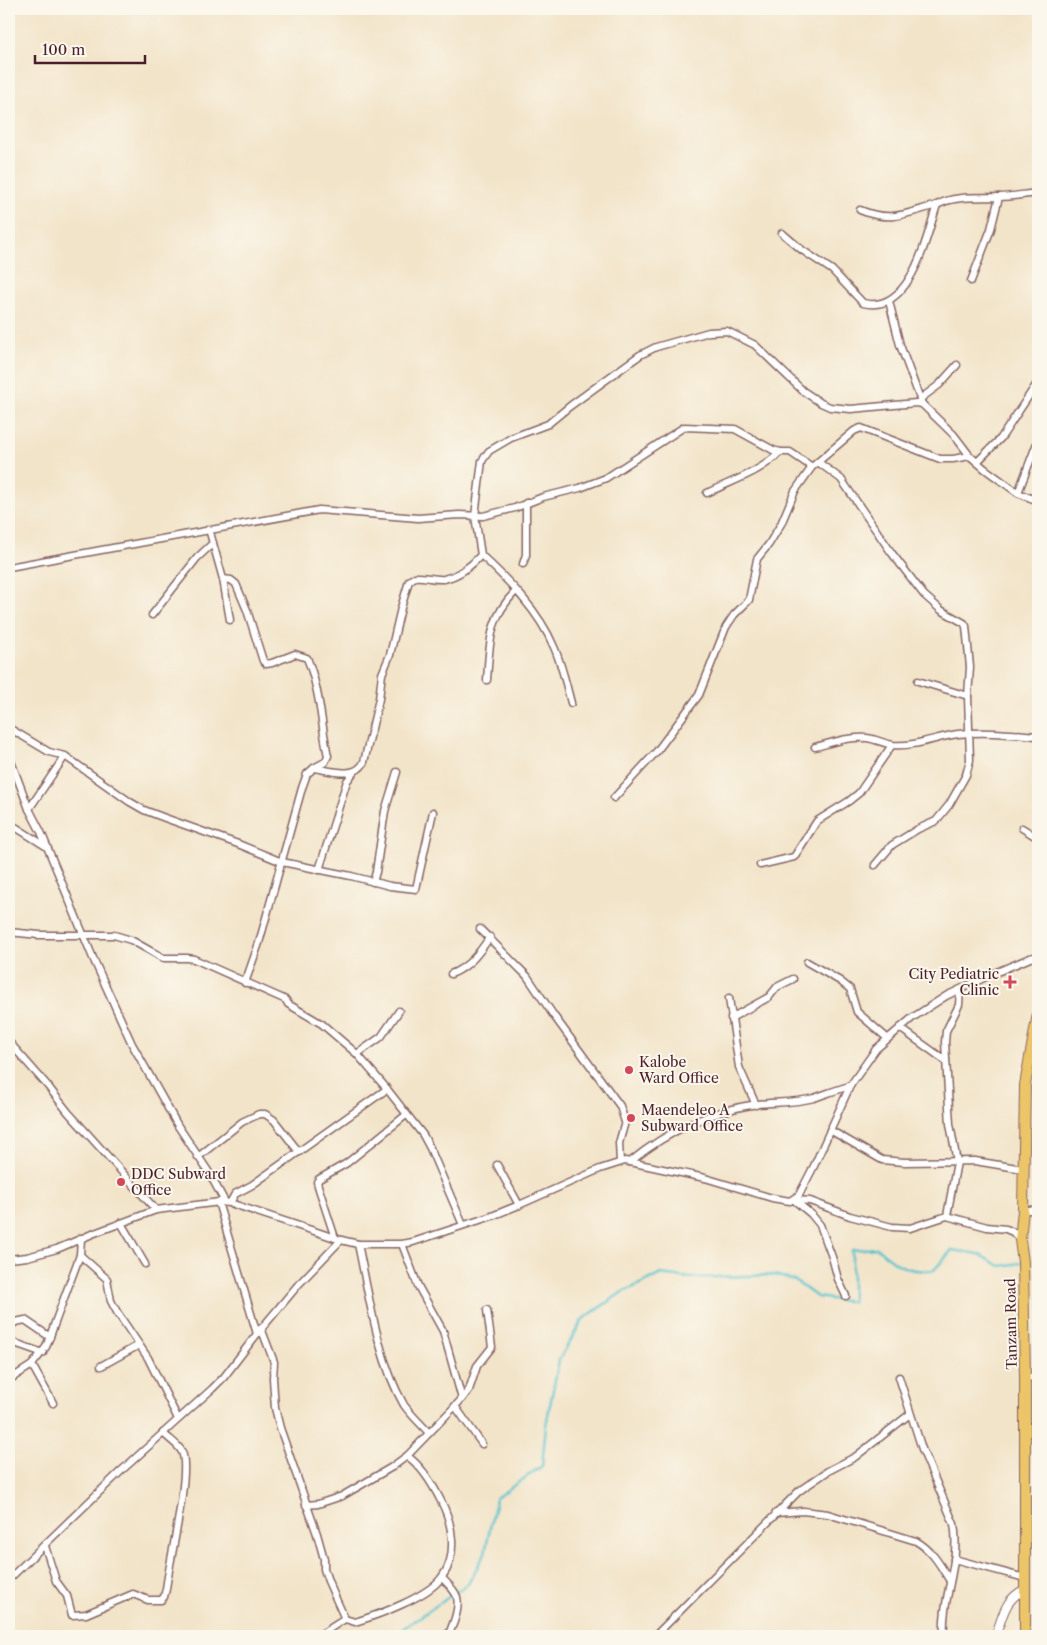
<svg xmlns="http://www.w3.org/2000/svg" width="1047" height="1645" viewBox="0 0 1047 1645" font-family="'Libre Caslon Text',serif">
  <style>
    .lines { fill: none; stroke-linecap: round; stroke-linejoin: round }
    .stream { stroke: #56c2ce; stroke-width: 2.5 }
    .minor-casing { stroke: #856462; stroke-width: 9 }
    .tertiary-casing { stroke: #856462; stroke-width: 10 }
    .trunk-casing { stroke: #856462; stroke-width: 12 }
    .minor { stroke: #fff; stroke-width: 6 }
    .tertiary { stroke: #fff; stroke-width: 8 }
    .trunk { stroke: #edc569; stroke-width: 10 }
    .poi-dot { fill: #d1495b; stroke: #fbf7ec; stroke-width: 2 }
    .labels { text-anchor: middle; stroke-width: 4; stroke-linejoin: round; paint-order: stroke }
    .poi-label { font-size: 14px; fill: #4a1f2b; stroke: #fbf7ec; text-anchor: start }
    .street-label { font-size: 14px; fill: #4a1f2b; stroke: #fbf7ec }
  </style>
  <rect width="100%" height="100%" fill="#fbf7ec"/>
  <filter id="ink" filterUnits="userSpaceOnUse"><feTurbulence type="fractalNoise" baseFrequency=".02" numOctaves="2"/><feDisplacementMap in="SourceGraphic" scale="10" xChannelSelector="R" yChannelSelector="G"/><feConvolveMatrix kernelMatrix="1 2 1 2 8 2 1 2 1" color-interpolation-filters="sRGB"/></filter>
  <filter id="wash" filterUnits="userSpaceOnUse"><feTurbulence type="fractalNoise" baseFrequency=".0096" numOctaves="4" result="noise"/><feDisplacementMap in="SourceGraphic" scale="20" xChannelSelector="R" yChannelSelector="G"/><feGaussianBlur stdDeviation="1.12" result="paint"/><feColorMatrix in="noise" values="0 0 0 0 0 0 0 0 0 0 0 0 0 0 0 0 0 1.4 0 .05"/><feComposite in="paint" operator="in"/></filter>
  <g filter="url(#wash)">
    <rect width="100%" height="100%" fill="#f2e4c9"/>
    <g class="lines">
      <path class="stream" d="M 392,1636 L 468,1584 L 485,1553 L 496,1498 L 542,1466 L 546,1425 L 559,1360 L 583,1319 L 621,1293 L 661,1274 L 690,1278 L 775,1275 L 795,1281 L 817,1297 L 852,1302 L 852,1250 L 877,1248 C 897,1265 906,1273 934,1270 L 952,1250 L 978,1254 L 1000,1266 L 1021,1263"/>
    </g>
  </g>
  <g filter="url(#ink)">
    <g class="lines">
      <g class="minor-casing">
        <g id="minor">
          <path d="M 860,210 C 891,223 906,213 937,205"/>
          <path d="M 782,233 L 802,250 L 832,270 L 863,303 C 911,315 926,237 937,205 C 955,195 979,198 999,197 C 1012,197 1025,194 1038,193"/>
          <polyline points="971,281 991,229 999,197"/>
          <polyline points="889,301 900,345 922,404"/>
          <polyline points="920,399 939,385 957,365"/>
          <polyline points="818,462 841,479 891,552 924,595 941,610 964,623 966,626 970,667 968,696 970,760 966,775 949,805 936,821 918,829 892,845 875,865"/>
          <polyline points="977,462 1001,438 1038,382"/>
          <path d="M 707,493 C 732,481 761,472 780,452"/>
          <polyline points="1018,493 1037,443"/>
          <polyline points="209,529 223,579 230,620"/>
          <path d="M 481,555 C 509,581 539,611 554,647 C 562,665 566,684 571,703"/>
          <polyline points="523,564 526,555 526,503"/>
          <polyline points="9,567 319,510 418,518 459,515 483,516 515,508 543,497 580,488 606,478 684,427 735,429 773,450 780,452 790,452 812,467"/>
          <path d="M 223,579 L 231,580 L 236,584 L 247,610 L 263,661 L 266,664 L 272,663 L 295,654 L 307,658 C 320,689 321,724 328,756 L 325,762 L 314,768"/>
          <polyline points="152,615 197,558 213,543"/>
          <path d="M 487,680 C 490,643 488,619 516,591"/>
          <polyline points="918,681 968,696"/>
          <polyline points="9,728 49,752 65,756 130,802 144,810 165,818 238,844 282,862 351,876 390,886 416,889 433,812"/>
          <path d="M 815,747 C 831,743 850,736 867,738 C 876,739 885,744 893,745 C 915,747 936,737 958,734 C 984,731 1012,734 1038,736"/>
          <polyline points="9,756 29,809 41,832 93,958 132,1044 178,1126 208,1171 225,1202"/>
          <polyline points="614,798 657,751 699,695 726,627 734,615 749,600 757,559 769,544 781,524 795,491 812,467 854,431 861,428 940,459 953,459 970,456"/>
          <polyline points="29,809 65,756"/>
          <polyline points="9,823 47,847"/>
          <polyline points="1022,828 1038,838"/>
          <polyline points="760,865 794,857 817,821 849,801 859,793 892,745"/>
          <polyline points="319,870 347,781 354,772"/>
          <polyline points="373,882 376,872 385,811 397,772"/>
          <polyline points="480,929 527,976 554,1016 620,1106 625,1122 619,1143 620,1162"/>
          <polyline points="9,932 39,935 114,935 131,940 163,958 187,958 194,959 286,1000 288,1004 322,1024 357,1054 387,1089 423,1135 430,1148 463,1225"/>
          <polyline points="807,962 840,981 850,989 857,1012 887,1038"/>
          <path d="M 451,974 C 469,967 479,953 490,937"/>
          <path d="M 245,983 L 259,943 L 302,788 L 307,774 L 314,768 C 329,770 356,780 364,762 L 379,699 L 382,674 L 390,655 L 401,608 L 409,581 L 415,577 C 424,576 435,580 444,579 C 458,576 472,565 481,555 L 475,516 L 482,461 L 489,451 L 511,438 L 548,424 L 570,406 L 640,355 L 656,347 L 709,332 L 727,331 L 755,345 L 803,391 L 821,403 L 830,407 L 851,409 L 916,403 L 922,404 L 954,435 L 970,456 L 985,469 L 1018,493 L 1038,501"/>
          <polyline points="729,998 739,1067 756,1105"/>
          <polyline points="731,1018 769,997 777,987 793,979"/>
          <polyline points="900,1028 946,1061"/>
          <polyline points="9,1042 47,1085 68,1112 156,1210"/>
          <polyline points="357,1054 381,1037 399,1011"/>
          <polyline points="830,1130 882,1160 904,1162 975,1161 1023,1169"/>
          <polyline points="198,1157 242,1122 259,1114 265,1114 274,1120 299,1152"/>
          <path d="M 630,1162 C 668,1131 708,1111 757,1104 C 776,1102 795,1103 814,1098 C 826,1094 838,1089 850,1086"/>
          <polyline points="497,1165 519,1205"/>
          <polyline points="794,1200 810,1201 850,1216 892,1227 910,1228 947,1216 987,1227 1006,1229 1013,1232 1020,1240"/>
          <polyline points="794,1200 811,1214 820,1225 832,1257 838,1279 846,1296"/>
          <polyline points="218,1202 257,1334"/>
          <polyline points="230,1203 235,1194 252,1185 387,1089"/>
          <polyline points="1023,1210 1038,1210"/>
          <polyline points="947,1216 957,1162 950,1124 945,1042 946,1031 959,1005 960,990"/>
          <polyline points="121,1223 145,1264"/>
          <polyline points="335,1238 319,1189 317,1182 319,1179 347,1163 406,1115"/>
          <path d="M 358,1244 C 369,1295 377,1358 404,1405 C 411,1415 421,1424 429,1433"/>
          <polyline points="402,1244 418,1286 443,1331 462,1399"/>
          <polyline points="80,1255 107,1279 111,1301 117,1312 148,1358 178,1419"/>
          <polyline points="9,1259 27,1257 57,1249 92,1234 156,1210 220,1202 230,1203 341,1240 358,1244 402,1244 413,1242 492,1216 519,1205 600,1169 625,1161 705,1178 772,1198 790,1201 799,1195 814,1166 850,1086 876,1049 912,1018 946,996 990,975 1030,958 1038,956"/>
          <polyline points="9,1326 16,1322 25,1320 50,1337"/>
          <path d="M 261,1328 L 274,1362 L 273,1378 L 275,1408 L 280,1428 L 317,1534 L 324,1559 L 324,1569 L 328,1581 L 345,1619 L 355,1622 C 378,1615 428,1597 442,1577 C 458,1556 453,1524 441,1501 C 433,1485 422,1466 407,1456"/>
          <polyline points="9,1341 43,1353"/>
          <polyline points="32,1365 53,1403"/>
          <polyline points="101,1366 139,1345"/>
          <path d="M 899,1377 L 922,1449 L 954,1524 C 961,1562 941,1599 944,1636"/>
          <polyline points="1025,1377 1038,1378"/>
          <polyline points="9,1380 32,1365 46,1347 80,1255 81,1238"/>
          <polyline points="455,1406 482,1444"/>
          <polyline points="306,1505 318,1504 342,1496 392,1467 407,1456 462,1399 469,1390 477,1366 492,1347 487,1310"/>
          <path d="M 776,1513 L 803,1511 L 828,1514 L 916,1541 C 933,1551 940,1565 950,1581"/>
          <path d="M 45,1546 L 56,1581 L 67,1596 L 72,1615 L 86,1614 L 133,1594 L 148,1600 L 161,1600 L 164,1597 L 166,1589 C 169,1563 191,1472 182,1452 C 179,1445 169,1439 163,1433"/>
          <polyline points="954,1559 1025,1578"/>
          <path d="M 442,1578 C 447,1583 455,1590 457,1597 C 460,1609 453,1625 448,1636"/>
          <polyline points="9,1579 121,1471 212,1389 224,1377 257,1334 298,1285 341,1240"/>
          <polyline points="318,1636 345,1619"/>
          <polyline points="655,1636 799,1491 828,1471 855,1457 910,1414"/>
        </g>
      </g>
      <g class="tertiary-casing">
        <path id="tertiary" d="M 995,1636 C 1004,1615 1003,1601 1025,1589"/>
      </g>
      <g class="trunk-casing">
        <polyline id="trunk" points="1025,1636 1025,1377 1023,1262 1020,1240 1023,1210 1025,1085 1038,1013"/>
      </g>
      <use href="#minor" class="minor"/>
      <use href="#tertiary" class="tertiary"/>
      <use href="#trunk" class="trunk"/>
    </g>
  </g>
  <g class="poi-dot">
    <path d="M1007.5 974.5h5v5h5v5h-5v5h-5v-5h-5v-5h5z"/>
    <circle cx="629" cy="1070" r="5"/>
    <circle cx="631" cy="1118" r="5"/>
    <circle cx="121" cy="1182" r="5"/>
  </g>
  <g class="labels">
    <g class="poi-label">
      <text x="999" y="979" text-anchor="end">City Pediatric<tspan x="999" dy="16">Clinic</tspan></text>
      <text x="639" y="1067">Kalobe<tspan x="639" dy="16">Ward Office</tspan></text>
      <text x="641" y="1115">Maendeleo A<tspan x="641" dy="16">Subward Office</tspan></text>
      <text x="131" y="1179">DDC Subward<tspan x="131" dy="16">Office</tspan></text>
    </g>
    <g class="street-label">
      <text transform="translate(1011 1324) rotate(-91)" y="5">Tanzam Road</text>
    </g>
  </g>
  <rect width="1047" height="1645" fill="none" stroke="#fbf7ec" stroke-width="30"/>
  <path d="M35 55v8h110v-8" fill="none" stroke="#4a1f2b" stroke-width="2.5"/>
  <text x="42" y="55" font-size="15" fill="#4a1f2b" stroke="#fbf7ec" stroke-width="4" paint-order="stroke">100 m</text>
</svg>
